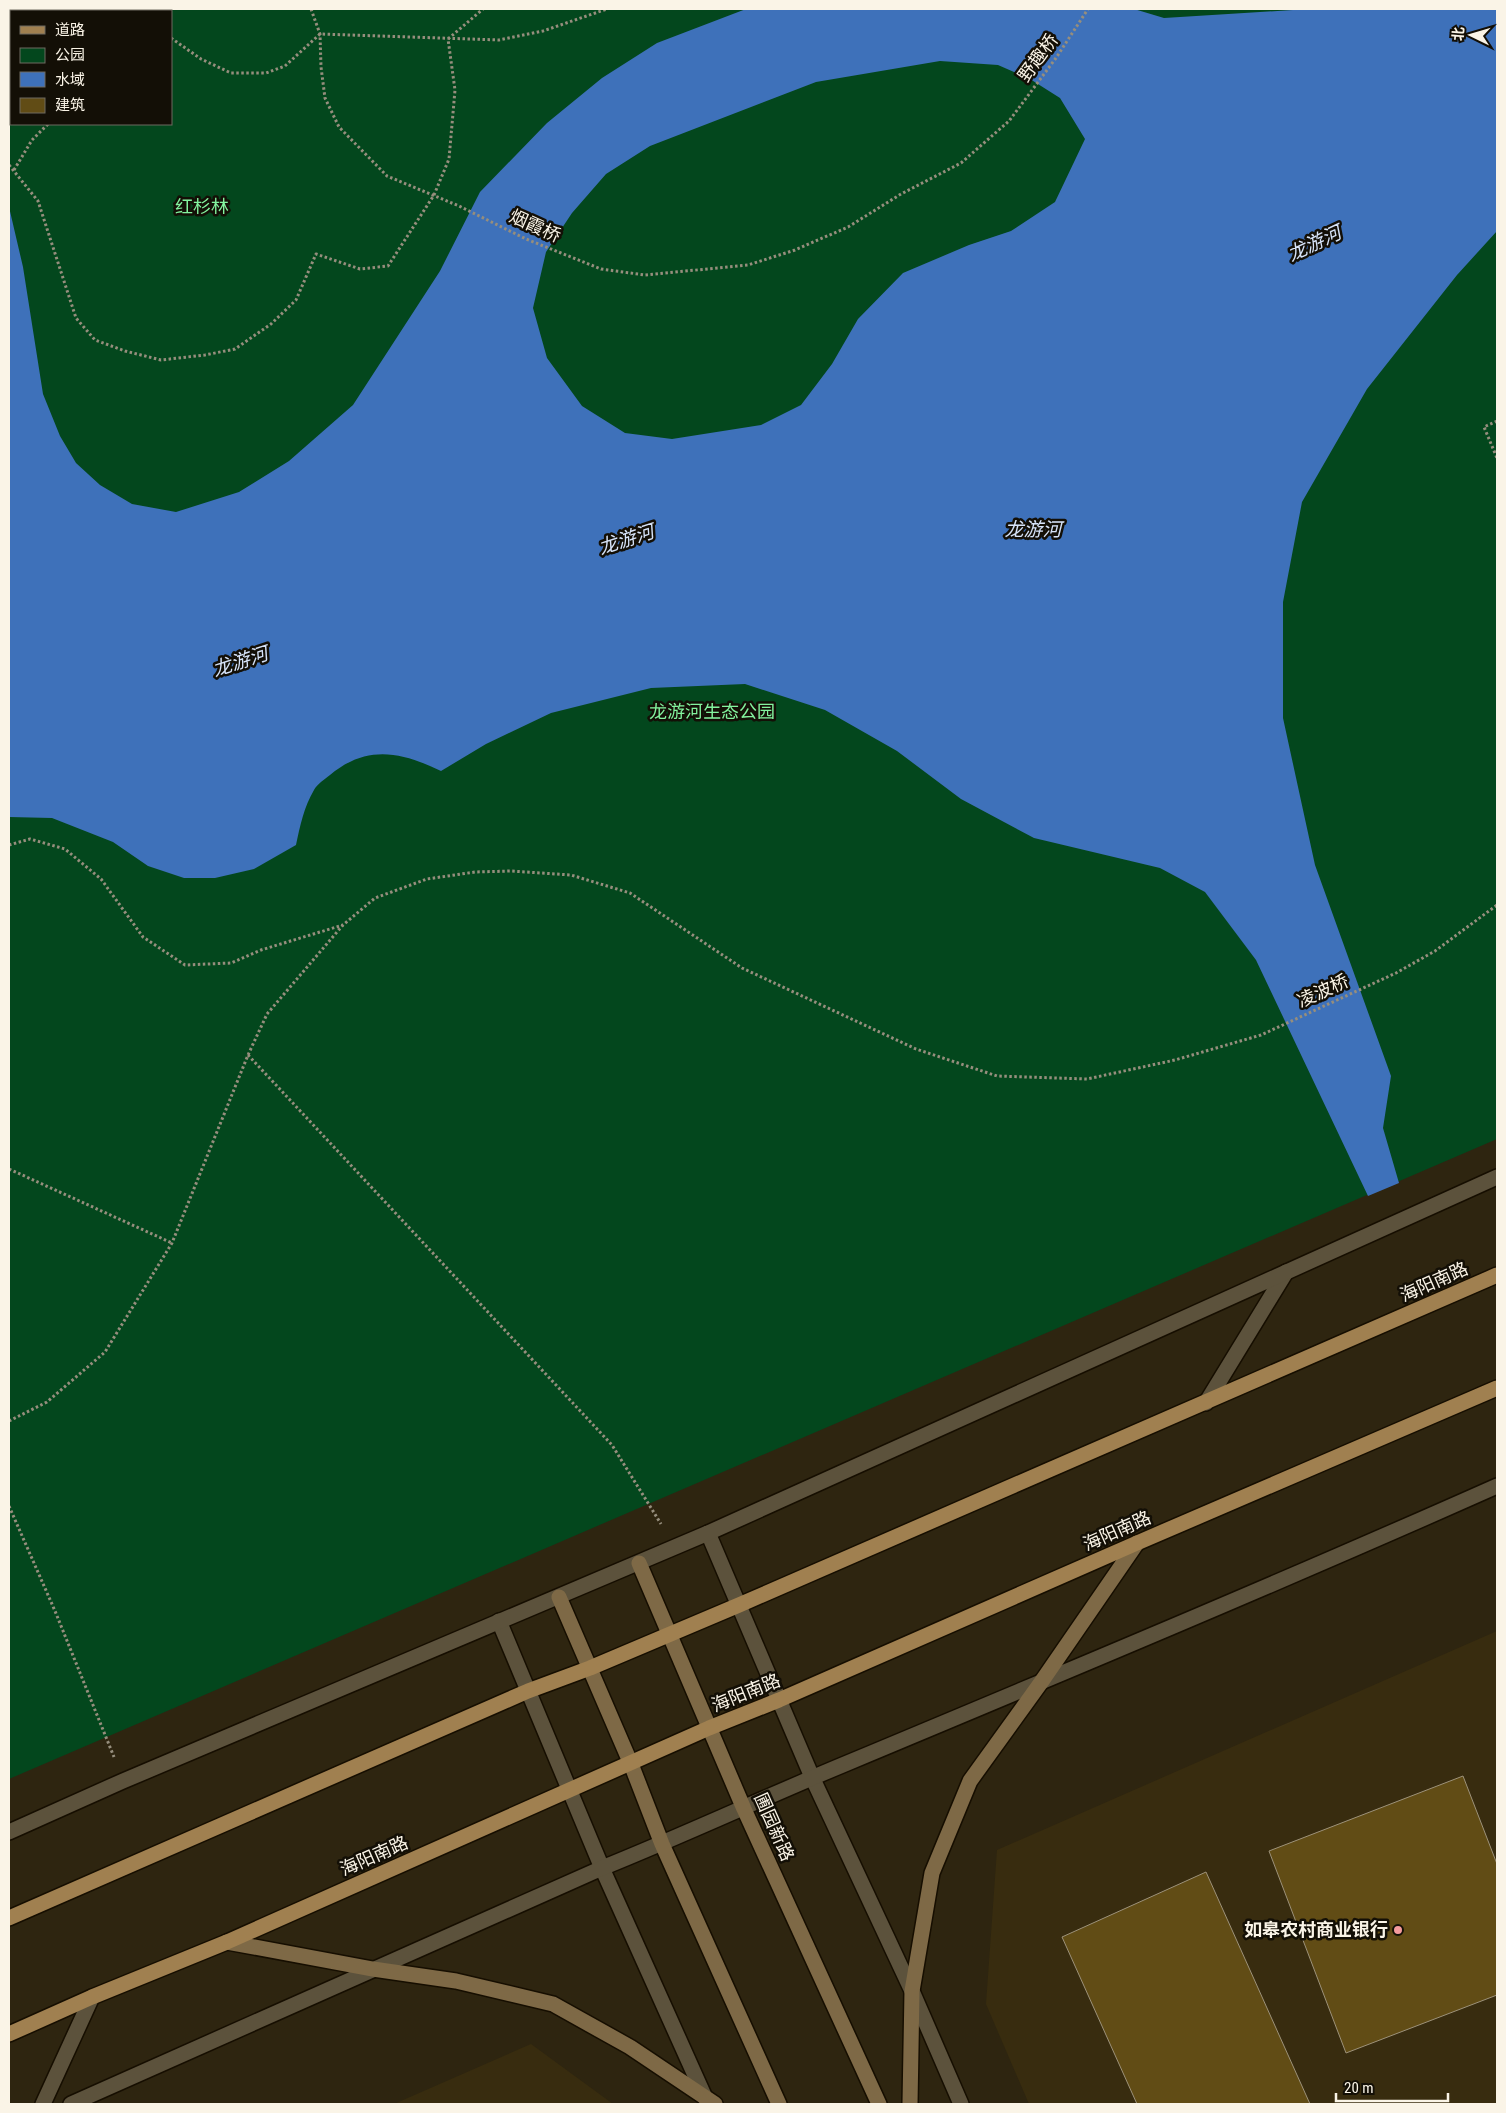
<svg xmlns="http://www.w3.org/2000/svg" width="1506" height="2113" viewBox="0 0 1506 2113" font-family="'Roboto Condensed','Noto Sans SC',sans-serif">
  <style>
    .built { fill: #382c0f }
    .green { fill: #03471d; fill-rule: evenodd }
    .water { fill: #3e71ba; fill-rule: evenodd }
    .building { fill: #614c15; stroke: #9d927a }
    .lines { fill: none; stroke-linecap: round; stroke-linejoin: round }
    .street-casing { stroke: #160e00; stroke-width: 18 }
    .secondary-casing { stroke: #160e00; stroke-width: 18 }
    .primary-casing { stroke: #160e00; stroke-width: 18 }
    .path { stroke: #968e7d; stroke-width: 3; stroke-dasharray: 2.5 2.5; stroke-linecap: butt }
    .street { stroke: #5c523c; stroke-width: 15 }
    .secondary { stroke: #7e6946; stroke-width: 15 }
    .primary { stroke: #a08050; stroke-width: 15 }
    .poi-dot { fill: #f59b9d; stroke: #130f06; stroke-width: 2 }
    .labels { text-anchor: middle; stroke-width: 5; stroke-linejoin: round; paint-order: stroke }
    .street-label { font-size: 18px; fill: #faf4e7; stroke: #130f06 }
    .park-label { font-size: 18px; fill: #83f39e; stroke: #130f06 }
    .poi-label { font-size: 18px; font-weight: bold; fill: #faf4e7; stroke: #130f06; text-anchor: end }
    .water-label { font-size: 19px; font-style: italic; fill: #d7e4f9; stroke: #130f06 }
  </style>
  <rect width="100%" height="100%" fill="#2e2510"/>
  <g class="built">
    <polygon points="1497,1631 1497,2104 1029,2104 986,2004 997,1850"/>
    <polygon points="531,2044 613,2104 394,2104"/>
  </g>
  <path class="green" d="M 9,9 L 1497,9 L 1497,1139 L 9,1779 ZM 11,11 L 171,11 L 171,124 L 11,124 Z"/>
  <path class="water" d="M 746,9 L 1134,9 L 1164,18 L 1308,9 L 1497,9 L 1497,231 L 1457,275 L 1367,389 L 1302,502 L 1283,602 L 1283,718 L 1315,865 L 1391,1076 L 1383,1128 L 1399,1183 L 1368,1196 L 1256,960 L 1205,892 L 1160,868 L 1034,838 L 961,799 L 897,751 L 825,710 L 745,684 L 651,688 L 551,713 L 486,744 L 441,771 C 402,752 367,744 330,775 C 325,779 317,784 314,790 C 304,807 300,826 296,845 L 254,869 L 215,878 L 184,878 L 148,866 L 113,842 L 52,818 L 9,817 L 9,207 L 23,267 L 43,394 L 60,436 L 76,463 L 100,485 L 132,504 L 176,512 L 239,492 L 289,461 L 353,405 L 440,271 L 480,192 L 547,123 L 602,78 L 657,43 ZM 940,61 L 998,65 L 1030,79 L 1060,98 L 1085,139 L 1055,202 L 1011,231 L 969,245 L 903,273 L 858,319 L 832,364 L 801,405 L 761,425 L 672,439 L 625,433 L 582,406 L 547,358 L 533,308 L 546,252 L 572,213 L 606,174 L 650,146 L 816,82 Z"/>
  <g class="building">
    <polygon points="1463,1776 1497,1864 1497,1995 1346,2053 1269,1851"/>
    <polygon points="1206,1872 1310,2104 1137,2104 1062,1937"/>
  </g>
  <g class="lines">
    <g class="street-casing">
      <g id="street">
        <polyline points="1206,1403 1286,1272"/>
        <polyline points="708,1533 812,1777 912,1991 961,2104"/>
        <polyline points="499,1621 602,1868 707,2102"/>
        <polyline points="9,1832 123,1781 708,1533 1497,1177"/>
        <polyline points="43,2104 92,1997"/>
        <path d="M 71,2104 L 602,1868 C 684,1835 763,1798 845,1764 C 1063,1673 1281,1582 1497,1486"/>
      </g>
    </g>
    <g class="secondary-casing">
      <g id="secondary">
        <polyline points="639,1563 744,1809 879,2104"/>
        <polyline points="559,1597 631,1764 662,1844 779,2104"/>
        <polyline points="227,1942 373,1969 456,1981 553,2004 630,2047 715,2104"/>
        <polyline points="910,2104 912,1991 932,1873 970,1781 1042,1681 1137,1543"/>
      </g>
    </g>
    <g class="primary-casing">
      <g id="primary">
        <polyline points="9,1918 528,1691 590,1668 739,1605 1497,1275"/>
        <polyline points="9,2034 92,1997 227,1942 709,1728 779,1700 1137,1543 1497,1388"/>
      </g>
    </g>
    <g class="path">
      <polyline points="137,9 138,11"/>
      <polyline points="311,9 320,34 321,67 325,98 339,127 387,176 459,206 526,239 601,269 645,275 748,265 795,250 848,227 901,194 961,163 1009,121 1056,58 1088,9"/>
      <polyline points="171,38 201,59 231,73 266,73 285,66 320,34 499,40 543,31 607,9"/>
      <polyline points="9,165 38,201 76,318 95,340 125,351 161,360 205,355 235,349 271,324 296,300 316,254 360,269 388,266 434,195 449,159 455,90 448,39 483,9"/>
      <polyline points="14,170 32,140 48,124"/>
      <polyline points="1497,421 1484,427 1497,458"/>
      <polyline points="9,845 30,839 65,849 101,879 143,937 185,965 231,963 261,950 343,925"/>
      <polyline points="248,1055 612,1445 661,1524"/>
      <polyline points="9,1169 172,1243"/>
      <polyline points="9,1421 47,1402 105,1352 172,1243 248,1055 267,1014 343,925 375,898 427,879 475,872 511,871 571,875 630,893 742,968 916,1049 997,1076 1087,1079 1175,1060 1261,1035 1396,973 1435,951 1497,905"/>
      <polyline points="9,1506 55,1611 114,1757"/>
    </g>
    <use href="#street" class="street"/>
    <use href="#secondary" class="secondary"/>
    <use href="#primary" class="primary"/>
  </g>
  <circle class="poi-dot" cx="1398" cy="1930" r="5"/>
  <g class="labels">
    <g class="street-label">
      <text transform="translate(1038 58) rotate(-54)" y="6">野趣桥</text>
      <text transform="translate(535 226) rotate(24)" y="6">烟霞桥</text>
      <text transform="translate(1323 991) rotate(-25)" y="6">凌波桥</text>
      <text transform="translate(1434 1282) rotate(-24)" y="6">海阳南路</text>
      <text transform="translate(1117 1531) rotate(-24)" y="6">海阳南路</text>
      <text transform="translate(746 1693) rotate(-22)" y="6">海阳南路</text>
      <text transform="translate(774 1827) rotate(66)" y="6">圃园新路</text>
      <text transform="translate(374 1856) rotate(-24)" y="6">海阳南路</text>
    </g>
    <g class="park-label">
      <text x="202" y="213">红杉林</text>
      <text x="712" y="718">龙游河生态公园</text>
    </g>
    <g class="poi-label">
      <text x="1388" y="1936">如皋农村商业银行</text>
    </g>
    <g class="water-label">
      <text transform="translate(1314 243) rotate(-25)" y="7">龙游河</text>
      <text x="1033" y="536">龙游河</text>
      <text transform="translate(626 539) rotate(-18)" y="7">龙游河</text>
      <text transform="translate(240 661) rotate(-18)" y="7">龙游河</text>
    </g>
  </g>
  <rect width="1506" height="2113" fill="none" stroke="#faf4e7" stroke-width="20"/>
  <rect x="10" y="10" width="162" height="115" fill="#130f06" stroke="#6f6b60"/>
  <rect x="20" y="26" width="25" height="8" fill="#a08050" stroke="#6f6b60"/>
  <text x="55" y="35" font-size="15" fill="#faf4e7">道路</text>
  <rect x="20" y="48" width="25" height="15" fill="#03471d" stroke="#6f6b60"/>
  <text x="55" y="60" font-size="15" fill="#faf4e7">公园</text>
  <rect x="20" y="72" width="25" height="15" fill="#3e71ba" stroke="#6f6b60"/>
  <text x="55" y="85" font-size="15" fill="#faf4e7">水域</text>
  <rect x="20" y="98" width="25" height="15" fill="#614c15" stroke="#6f6b60"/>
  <text x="55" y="110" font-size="15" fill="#faf4e7">建筑</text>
  <g transform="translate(1471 35) rotate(275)" stroke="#130f06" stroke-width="4" paint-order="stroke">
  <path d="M0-4L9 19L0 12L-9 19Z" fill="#faf4e7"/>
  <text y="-8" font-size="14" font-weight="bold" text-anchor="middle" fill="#faf4e7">北</text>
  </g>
  <path d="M1336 2093v8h112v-8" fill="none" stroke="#faf4e7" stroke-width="2.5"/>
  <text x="1344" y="2093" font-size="15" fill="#faf4e7" stroke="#130f06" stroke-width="4" paint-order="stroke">20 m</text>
</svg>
